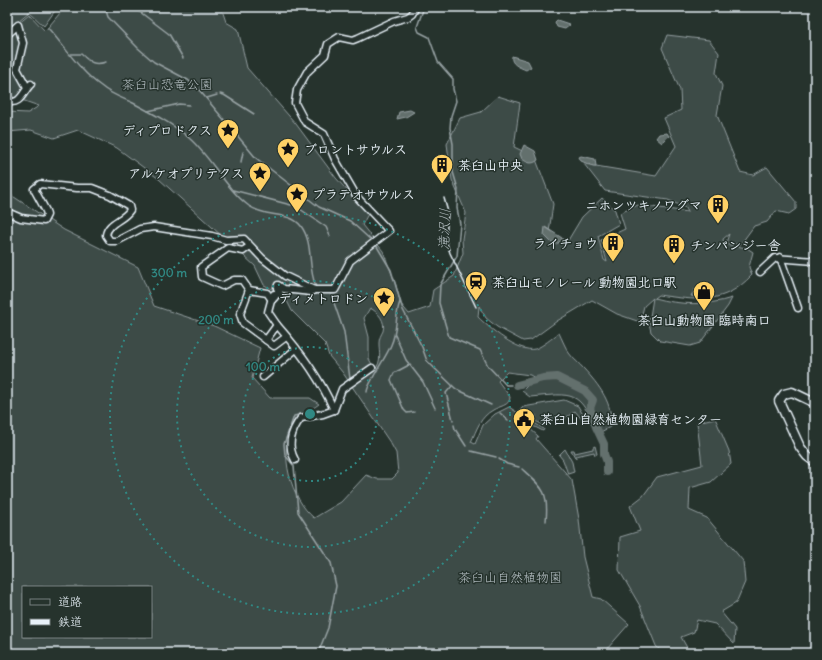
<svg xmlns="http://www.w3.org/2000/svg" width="822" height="660" viewBox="0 0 822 660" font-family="Delius,'Klee One',sans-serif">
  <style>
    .green { fill: #3e4b47; stroke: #939ea0; fill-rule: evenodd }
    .water { fill: #636f6d; stroke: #98a3a5 }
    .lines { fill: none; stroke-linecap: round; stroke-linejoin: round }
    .stream { stroke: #98a3a5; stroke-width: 1.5 }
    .river { stroke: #636f6d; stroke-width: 8 }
    .minor-casing { stroke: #e8f1f8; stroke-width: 9 }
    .major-casing { stroke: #e8f1f8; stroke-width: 11 }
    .minor { stroke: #26332d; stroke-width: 6 }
    .major { stroke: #26332d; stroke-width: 8 }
    .rail { stroke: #e8f1f8; stroke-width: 1.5 }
    .ring { fill: none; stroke: #308883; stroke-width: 2; stroke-dasharray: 2 4 }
    .labels { text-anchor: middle; stroke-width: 3; stroke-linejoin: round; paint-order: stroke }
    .park-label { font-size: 13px; fill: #b5bfc3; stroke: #26332d }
    .poi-label { font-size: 13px; font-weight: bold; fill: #e8f1f8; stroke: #26332d; text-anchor: start }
    .water-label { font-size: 14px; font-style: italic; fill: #b3bdc0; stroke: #26332d }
    .centre { fill: #308883; stroke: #26332d; stroke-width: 2 }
    .ring-label { font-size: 12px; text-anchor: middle; font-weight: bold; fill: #308883; stroke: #26332d; stroke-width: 3; stroke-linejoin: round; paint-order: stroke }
  </style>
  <rect width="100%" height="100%" fill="#26332d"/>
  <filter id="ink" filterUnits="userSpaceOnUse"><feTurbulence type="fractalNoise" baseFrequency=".025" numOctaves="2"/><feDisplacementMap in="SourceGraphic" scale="8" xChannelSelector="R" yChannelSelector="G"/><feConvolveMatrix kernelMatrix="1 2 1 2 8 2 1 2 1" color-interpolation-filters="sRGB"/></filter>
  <g filter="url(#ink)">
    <g class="green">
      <polygon points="7,7 61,7 54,12 44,26 29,12 7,30"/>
      <path d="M 65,7 L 221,7 L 226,22 L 238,29 L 247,68 L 296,124 L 336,178 L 368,214 L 362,225 L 383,251 L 396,285 L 400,303 L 409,314 L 430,307 L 433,290 L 454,276 L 463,253 L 462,239 L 466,213 L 452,180 L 447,144 L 460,118 L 481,112 L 498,96 L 520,103 L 514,147 L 535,157 L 553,204 L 549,232 L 567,242 L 582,217 L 602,198 L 615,210 L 619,224 L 598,236 L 604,260 L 607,262 L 601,240 L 625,229 L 620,213 L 638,205 L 688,212 L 686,208 L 668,200 L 605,191 L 584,164 L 656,176 L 676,146 L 664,118 L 681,110 L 680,90 L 662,48 L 667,35 L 709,40 L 719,53 L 716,73 L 722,86 L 717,115 L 740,172 L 753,175 L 767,167 L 796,202 L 796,209 L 789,214 L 776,211 L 767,222 L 754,226 L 740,245 L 726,243 L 729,234 L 723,239 L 724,244 L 747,248 L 753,252 L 749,267 L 752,275 C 723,306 696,300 658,295 L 654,298 C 679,305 707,306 732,298 L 728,306 L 700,343 L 690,346 L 660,341 L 651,332 L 649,323 L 653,298 L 644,306 L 640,322 L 617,314 L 592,300 L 557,321 L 531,340 L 523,341 L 497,327 L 486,318 L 479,306 L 478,317 C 489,328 519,353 535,349 C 543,346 552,338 559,333 C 562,339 565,347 569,353 C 573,359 579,363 584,369 C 598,384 615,405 610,427 L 597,434 C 580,390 574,393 530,397 L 522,391 L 535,378 L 530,375 L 507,372 L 498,381 L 510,397 C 510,406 499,406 493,410 C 480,417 477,429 471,442 L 475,444 L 483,425 L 495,414 L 509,407 L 518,413 L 523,407 L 564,400 L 578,406 L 586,420 L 584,422 L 575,411 L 560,422 L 551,418 L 546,426 L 535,421 L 536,415 L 533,416 L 531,421 L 544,429 L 543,431 L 529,424 L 528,427 L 538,436 L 536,439 L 572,480 L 579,519 L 583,557 L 593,597 L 601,599 L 629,624 L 607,649 L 607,653 L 7,653 L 7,189 L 8,193 L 64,230 L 138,267 L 154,306 L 214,326 L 260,348 L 252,378 L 270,398 L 310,398 L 319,404 C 311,410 297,418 293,426 C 278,453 291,499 314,518 L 341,502 L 366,475 L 377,479 L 392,479 L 398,473 L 396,453 L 391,444 L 343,373 L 329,356 L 325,344 L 292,311 L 284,295 L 264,285 L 255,266 L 159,179 L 117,148 L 78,130 L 54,138 L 31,130 L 7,132 L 7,112 L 28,113 L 39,106 L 10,96 L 7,93 L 7,32 L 29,14 L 45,31 ZM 370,308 C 378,312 386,321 383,331 C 381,335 379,338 379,343 C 379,354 382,360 375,370 L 369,359 L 369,337 L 364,318 ZM 23,587 L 151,587 L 151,637 L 23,637 Z"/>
      <polygon points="715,418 729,451 731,464 711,482 690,488 689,510 707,518 743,561 745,582 736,603 721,612 735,629 734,644 715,624 697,620 694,632 681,637 690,653 662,653 656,646 640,606 619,570 620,537 640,531 630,506 643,496 657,477 702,465 697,422"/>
      <polygon points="595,446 597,454 595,455 594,452 576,456 576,459 571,450 574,450 575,453 593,449 593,447"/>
      <polygon points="565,449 572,462 574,472 568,474 563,460 559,455"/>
    </g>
    <g class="water">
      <polygon points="557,20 569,24 570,25 565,29 557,27 555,22"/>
      <path d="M 512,56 L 528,61 L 531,67 L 526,70 C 519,67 510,64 512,56 Z"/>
      <polygon points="410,110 414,112 406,117 397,119 399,112"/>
      <polygon points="667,133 669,136 662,143 656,138 659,134"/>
      <path d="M 524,145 L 535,151 L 538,160 C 532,165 528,163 522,159 L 520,154 Z"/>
      <polygon points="581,156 595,159 596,166 593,166 581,161 579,157"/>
      <polygon points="545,227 562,238 562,241 554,245 544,235"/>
      <polygon points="695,289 702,290 702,297 691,296"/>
    </g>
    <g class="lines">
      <g class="stream">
        <polyline points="105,7 108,17 138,48 154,62 188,80 200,91 256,158 319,207 350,221 373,242"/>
        <polyline points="127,7 140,12 169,34 183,58"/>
        <polyline points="424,7 417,27 419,32 429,37 438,62 453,79 453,89 456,101 451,116 450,128 453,144 453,172 458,189 457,208 460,224 457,256 440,285 439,303 449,337 480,350 488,366 506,385 511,385"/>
        <path d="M 48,28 C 65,47 80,71 101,86 C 110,94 122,98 133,103 C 152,113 173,124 189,138 C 212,158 225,188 249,206 C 266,218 289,211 301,226 C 314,244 307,266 316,287"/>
        <path d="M 71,54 L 81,54 C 90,62 93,66 106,62"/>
        <polyline points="220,94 224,95 254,114"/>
        <polyline points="207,98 217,95"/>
        <polyline points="148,111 179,104 189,105"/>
        <polyline points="241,162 243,152"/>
        <polyline points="233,190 291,205"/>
        <polyline points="300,209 326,227 330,236"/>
        <polyline points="376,245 391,270 403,310 422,347 427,361 456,389 491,405"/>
        <polyline points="331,294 344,332 350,379"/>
        <polyline points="395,335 406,360 423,382 435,408"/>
        <polyline points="409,365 394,373 391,380 404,410 407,413 414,412"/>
        <polyline points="452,386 446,393 453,420"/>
        <path d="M 367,392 C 367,384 387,356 391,345 C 398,330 395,313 400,302"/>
        <polyline points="500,413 508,420"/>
        <polyline points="454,425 455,429 466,446"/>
        <polyline points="471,451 496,457"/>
        <polyline points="499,459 507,464 519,467"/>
        <path d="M 522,469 C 543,488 549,492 546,521"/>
        <polyline points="318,653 328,628 336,586 331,563 298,512 294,466 285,455 284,444 294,416 324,409"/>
      </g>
      <polyline class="river" points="517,385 543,378 557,377 585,391 593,400 590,408 596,427 604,444 604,454 607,462 607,472"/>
      <g class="minor-casing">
        <g id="minor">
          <polyline points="7,35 18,25 23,43 17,69 27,87"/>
          <path d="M 7,101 C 21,106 23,91 31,84"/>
          <path d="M 7,212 L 21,218 L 44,221 L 47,215 L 46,211 L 34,189 L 40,184 L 77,188 L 92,188 L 110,195 L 129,206 L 130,210 C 123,221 108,222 106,235 L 110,241 L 117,241 L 140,229 L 154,227 L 212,236 L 226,240 L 244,239 L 262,258 L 285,276 L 314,290 L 335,290 L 350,261 L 389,231 L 357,197 L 335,159 L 324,134 L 305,122 L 295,103 L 297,90 L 307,72 L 325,55 L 328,44 L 339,37 L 353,40 L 358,38 L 394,21 L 408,17 L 412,14 L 416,7"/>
          <path d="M 250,246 L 243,251 L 228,248 L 201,267 L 202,277 L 222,286 L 234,280 L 242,280 L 249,290 L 240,314 L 243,323 L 266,340 L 277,325 C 300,351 320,378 334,410"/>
          <polyline points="780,257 798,308"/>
          <polyline points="760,272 775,258 815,261"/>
          <polyline points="249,290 267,293 272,300"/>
          <polyline points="277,325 268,312 271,301 275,297 274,294 280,294 277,288 278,285 284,289 311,292 314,290"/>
          <polyline points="266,340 274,346 286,337"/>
          <polyline points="263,377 296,349"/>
          <path d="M 295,460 C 287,446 291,431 301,418 L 323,414 L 334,410 L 342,389 L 372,368"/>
        </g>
      </g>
      <g class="major-casing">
        <polyline id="major" points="815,403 792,392 784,394 779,401 800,447 807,456 815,462"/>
      </g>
      <use href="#minor" class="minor"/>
      <use href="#major" class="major"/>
      <polyline class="rail" points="444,198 448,212 446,240 450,253 476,307"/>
    </g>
  </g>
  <g class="ring">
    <circle cx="310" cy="414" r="67"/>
    <circle cx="310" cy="414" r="133"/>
    <circle cx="310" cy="414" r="200"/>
  </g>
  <defs>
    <g id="sight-pin" transform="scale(1.15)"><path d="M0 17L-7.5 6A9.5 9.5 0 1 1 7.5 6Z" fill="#ffd166" stroke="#26332d"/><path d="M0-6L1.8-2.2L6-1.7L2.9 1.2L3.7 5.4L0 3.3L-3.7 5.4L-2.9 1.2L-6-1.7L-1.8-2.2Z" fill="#111"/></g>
    <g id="building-pin" transform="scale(1.15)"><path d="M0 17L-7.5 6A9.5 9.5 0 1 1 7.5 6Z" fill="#ffd166" stroke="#26332d"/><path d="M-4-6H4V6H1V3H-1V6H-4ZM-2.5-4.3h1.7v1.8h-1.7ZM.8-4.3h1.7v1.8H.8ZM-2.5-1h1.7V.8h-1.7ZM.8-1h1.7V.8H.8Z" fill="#111"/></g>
    <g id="station-pin" transform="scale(1.15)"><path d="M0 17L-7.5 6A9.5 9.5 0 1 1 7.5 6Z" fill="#ffd166" stroke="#26332d"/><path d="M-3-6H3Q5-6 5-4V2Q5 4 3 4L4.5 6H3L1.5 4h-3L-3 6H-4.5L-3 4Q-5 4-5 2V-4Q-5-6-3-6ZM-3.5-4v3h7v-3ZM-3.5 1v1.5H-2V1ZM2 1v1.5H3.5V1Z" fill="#111"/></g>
    <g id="shop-pin" transform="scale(1.15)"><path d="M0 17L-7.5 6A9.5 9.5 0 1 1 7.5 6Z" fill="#ffd166" stroke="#26332d"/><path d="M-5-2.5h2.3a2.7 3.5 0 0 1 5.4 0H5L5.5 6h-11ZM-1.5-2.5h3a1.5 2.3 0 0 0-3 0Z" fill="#111"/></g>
    <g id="civic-pin" transform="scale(1.15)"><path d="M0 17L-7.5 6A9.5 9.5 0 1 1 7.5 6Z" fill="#ffd166" stroke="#26332d"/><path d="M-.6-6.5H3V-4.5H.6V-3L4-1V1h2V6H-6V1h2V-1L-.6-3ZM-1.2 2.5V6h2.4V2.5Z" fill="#111"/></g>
  </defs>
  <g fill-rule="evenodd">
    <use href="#sight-pin" x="228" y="130"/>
    <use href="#sight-pin" x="288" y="149"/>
    <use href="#building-pin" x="442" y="165"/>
    <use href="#sight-pin" x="260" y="173"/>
    <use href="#sight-pin" x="297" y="194"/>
    <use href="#building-pin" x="718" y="205"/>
    <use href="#building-pin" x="613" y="243"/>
    <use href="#building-pin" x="674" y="245"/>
    <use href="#station-pin" x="476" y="282"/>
    <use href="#shop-pin" x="704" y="292"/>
    <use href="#sight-pin" x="384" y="298"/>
    <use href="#civic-pin" x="524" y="419"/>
  </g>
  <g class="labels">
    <g class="park-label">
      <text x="167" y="89">茶臼山恐竜公園</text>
      <text x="510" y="582">茶臼山自然植物園</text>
    </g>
    <g class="poi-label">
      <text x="212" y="135" text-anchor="end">ディプロドクス</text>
      <text x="304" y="154">ブロントサウルス</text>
      <text x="458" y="170">茶臼山中央</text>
      <text x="244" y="178" text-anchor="end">アルケオプリテクス</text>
      <text x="312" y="199">プラテオサウルス</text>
      <text x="702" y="210" text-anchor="end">ニホンツキノワグマ</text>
      <text x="598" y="248" text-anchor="end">ライチョウ</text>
      <text x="690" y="250">チンパンジー舎</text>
      <text x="492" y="287">茶臼山モノレール 動物園北口駅</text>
      <text x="368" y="303" text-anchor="end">ディメトロドン</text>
      <text x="704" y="325" text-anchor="middle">茶臼山動物園 臨時南口</text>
      <text x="540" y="424">茶臼山自然植物園緑育センター</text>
    </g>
    <g class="water-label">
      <text transform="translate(444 229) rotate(-88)" y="5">滝沢川</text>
    </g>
  </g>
  <circle cx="310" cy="414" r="6" class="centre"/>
  <g class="ring-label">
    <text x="169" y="277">300 m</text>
    <text x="216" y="324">200 m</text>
    <text x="263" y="371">100 m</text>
  </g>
  <rect width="822" height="660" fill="none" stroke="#26332d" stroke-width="24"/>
  <rect x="12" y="12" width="798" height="636" fill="none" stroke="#e8f1f8" stroke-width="1.5" filter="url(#ink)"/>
  <rect x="22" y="586" width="130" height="52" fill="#26332d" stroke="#747f7e"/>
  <rect x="30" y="599" width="20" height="6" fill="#26332d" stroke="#747f7e"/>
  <text x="58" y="606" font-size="12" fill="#e8f1f8">道路</text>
  <rect x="30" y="619" width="20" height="6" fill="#e8f1f8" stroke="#747f7e"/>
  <text x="58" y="626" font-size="12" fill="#e8f1f8">鉄道</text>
</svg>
